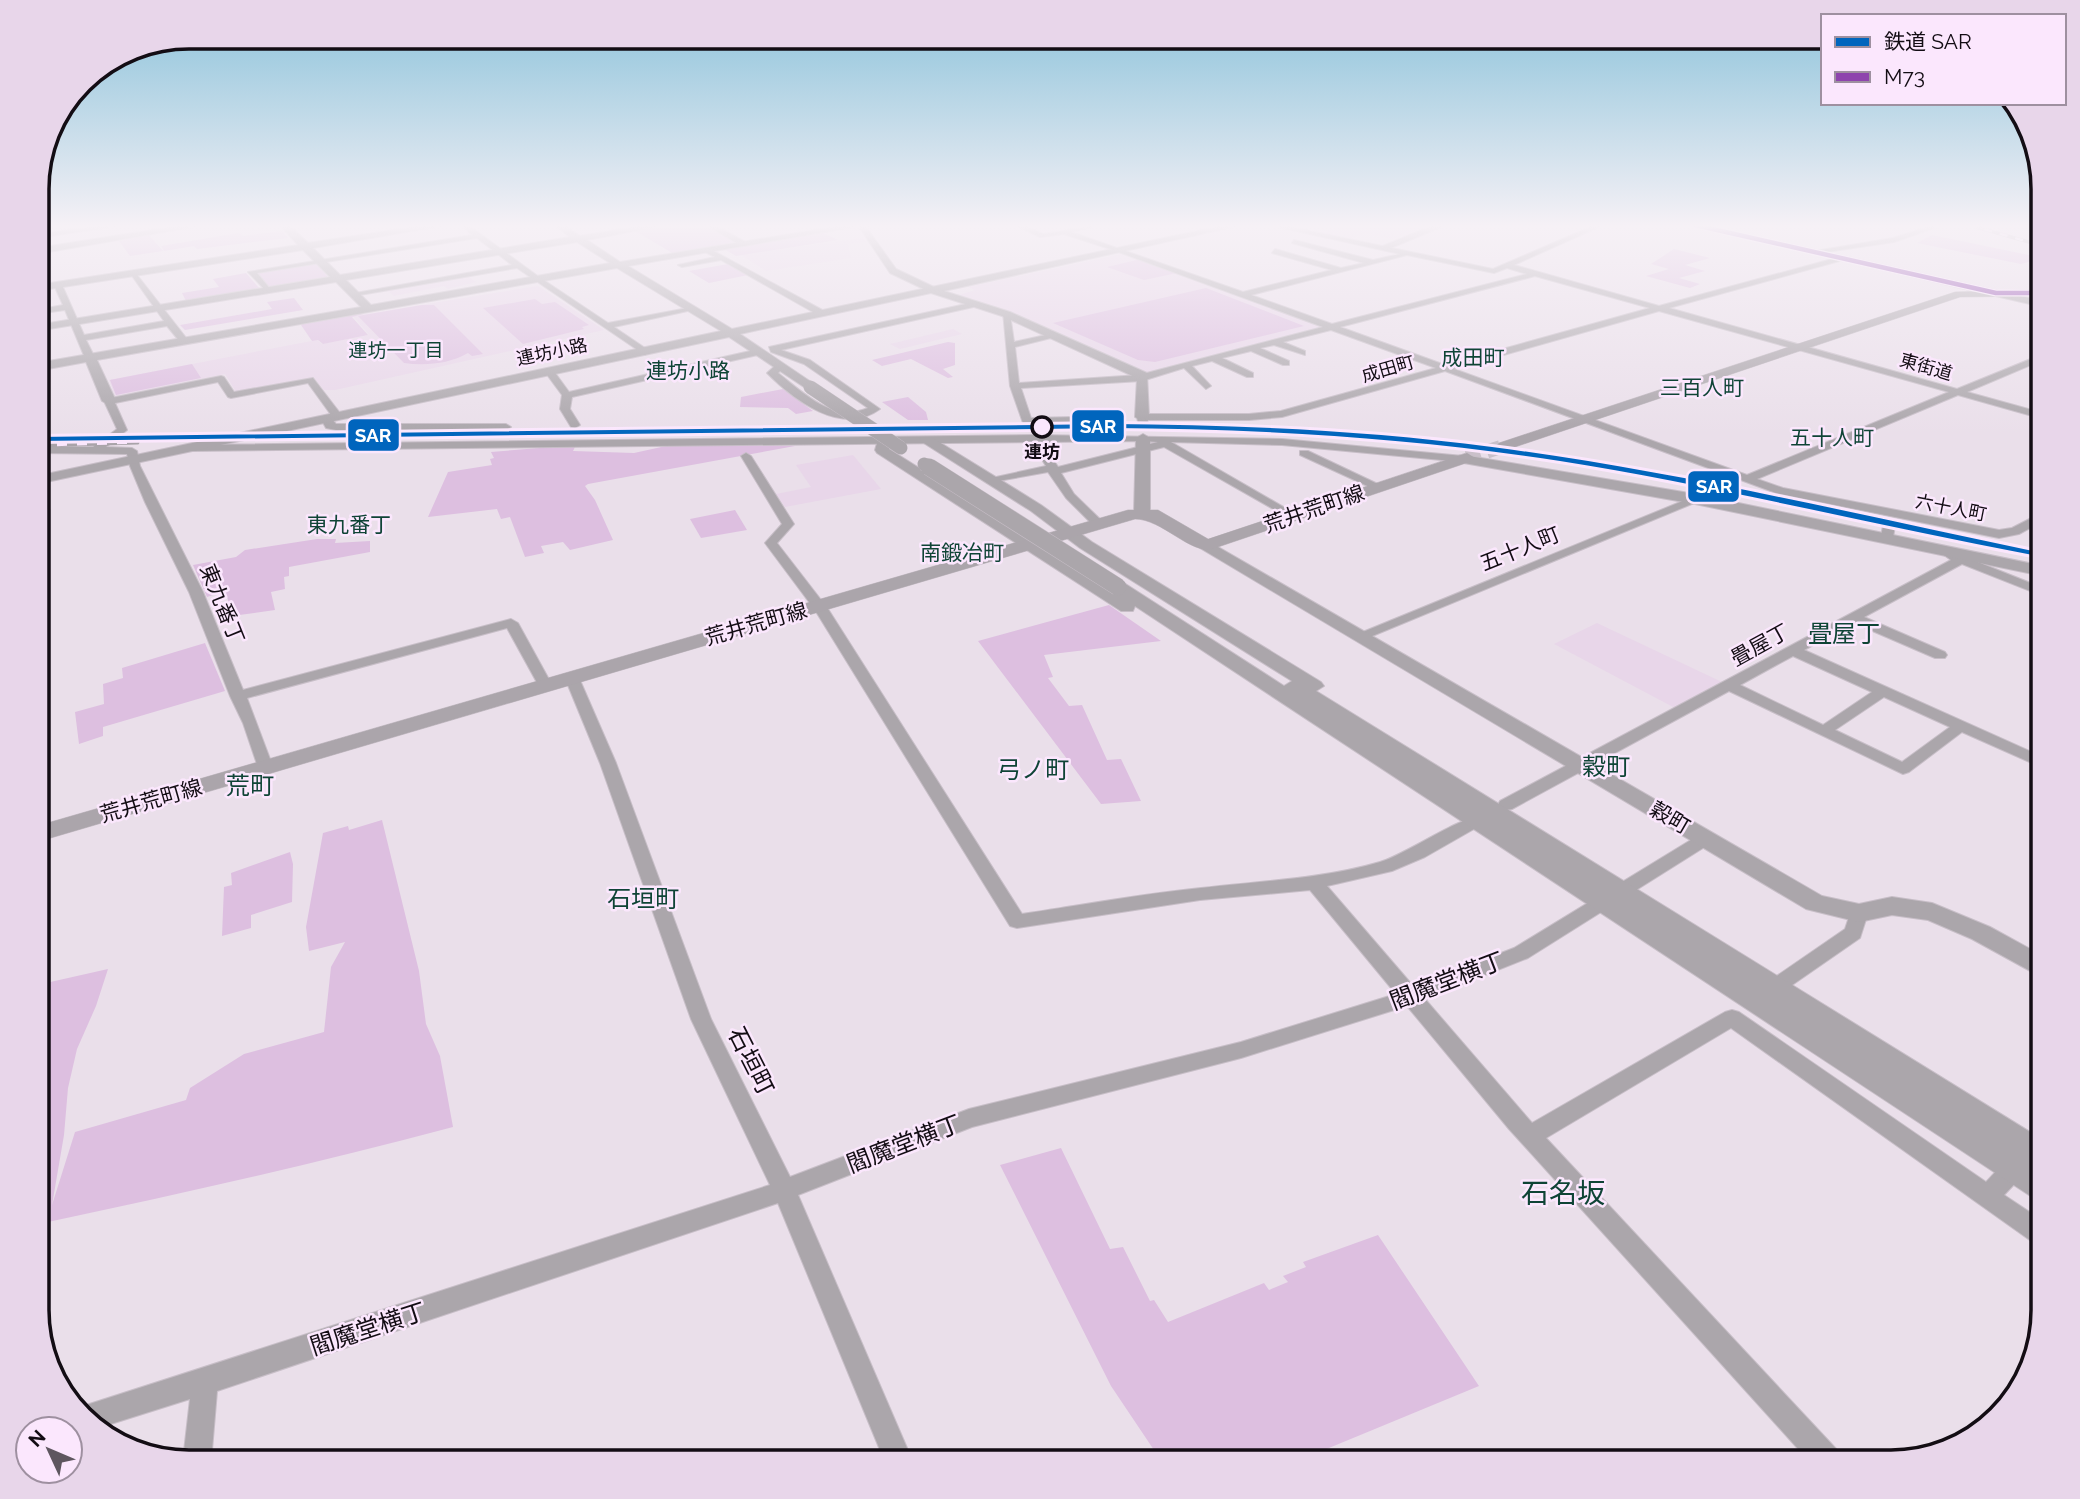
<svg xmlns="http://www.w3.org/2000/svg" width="2080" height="1499" viewBox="0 0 2080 1499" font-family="Raleway,'Noto Sans JP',sans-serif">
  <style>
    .built { fill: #e8d6e9 }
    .green { fill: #ddbfe0 }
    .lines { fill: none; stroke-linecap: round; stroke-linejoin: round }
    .minor-tunnel { stroke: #cac0ca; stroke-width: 10; stroke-dasharray: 10 5; stroke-linecap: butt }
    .secondary-tunnel { stroke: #cac0ca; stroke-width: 14; stroke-dasharray: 14 7; stroke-linecap: butt }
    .minor-casing { stroke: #c7bec7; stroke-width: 2 }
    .tertiary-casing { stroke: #c7bec7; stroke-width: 2 }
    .secondary-casing { stroke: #c7bec7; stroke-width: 1 }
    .minor { fill: #aba6ab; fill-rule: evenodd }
    .tertiary { fill: #aba6ab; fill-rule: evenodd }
    .secondary { fill: #aba5ab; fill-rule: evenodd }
    .rail-far1-casing { stroke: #a9a3a9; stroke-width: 3.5 }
    .rail-casing { stroke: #a9a3a9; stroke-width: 5 }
    .rail-far1 { stroke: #fbe7fd; stroke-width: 2.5; stroke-dasharray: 8; stroke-linecap: butt }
    .rail { stroke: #fbe7fd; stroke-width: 3.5; stroke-dasharray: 10; stroke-linecap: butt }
    .tertiary-bridge-far1-casing { stroke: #c7bec7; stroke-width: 14; stroke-linecap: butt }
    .tertiary-bridge-casing { stroke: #c7bec7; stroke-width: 18; stroke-linecap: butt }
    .tertiary-bridge-far1 { stroke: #aba6ab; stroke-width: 13 }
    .tertiary-bridge { stroke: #aba6ab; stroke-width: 17 }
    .bus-1-casing { stroke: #fbe7fd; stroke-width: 7 }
    .bus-1 { stroke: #8e44ad; stroke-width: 4.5 }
    .rail-1-casing { stroke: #fbe7fd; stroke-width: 6 }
    .rail-1 { fill: #0065bd; fill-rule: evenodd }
    .stop-dot { fill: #fbe7fd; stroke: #130d14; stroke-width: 3.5 }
    .labels { text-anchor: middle; stroke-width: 5; stroke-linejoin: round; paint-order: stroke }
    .far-street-label { font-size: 18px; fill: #130d14; stroke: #fbe7fd }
    .far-stop-label { font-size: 18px; font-weight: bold; fill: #130d14; stroke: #fbe7fd }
    .far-neighbourhood-label { font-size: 19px; fill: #0f4436; stroke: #fbe7fd }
    .far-quarter-label { font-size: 21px; fill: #0f4436; stroke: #fbe7fd }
    .street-label { font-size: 21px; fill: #130d14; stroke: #fbe7fd }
    .quarter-label { font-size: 24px; fill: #0f4436; stroke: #fbe7fd }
    .near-street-label { font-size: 24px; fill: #130d14; stroke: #fbe7fd }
    .near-quarter-label { font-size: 28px; fill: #0f4436; stroke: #fbe7fd }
    .rim { fill: none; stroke: #130d14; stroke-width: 3.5 }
    .line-badge { stroke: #fbe7fd; stroke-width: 2.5 }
    .badge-label { font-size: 19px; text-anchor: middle; font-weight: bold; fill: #fff }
  </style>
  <rect width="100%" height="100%" fill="#eadfea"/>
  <g class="built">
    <polygon points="1351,225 1430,225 1394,239 1366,233 1348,239 1319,233"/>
    <polygon points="862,238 866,242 848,244 851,258 766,271 741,255"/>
    <polygon points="1126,253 1326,327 1150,373 1143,373 1012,313 959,295 975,290 968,287"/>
    <polygon points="467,276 476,282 448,289 444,286 394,296 387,290"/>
    <polygon points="538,286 604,330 335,390 324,390 314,378 236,392 225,374 115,396 109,380 317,340 322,344 369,335 353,316"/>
    <polygon points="953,329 962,334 900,349 890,344"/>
    <polygon points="853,455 881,489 785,507 776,494 811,487 796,465"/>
    <polygon points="1597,623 1722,682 1675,708 1554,644"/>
  </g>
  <g class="green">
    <polygon points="670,225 704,225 736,242 674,254 635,231"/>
    <polygon points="282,231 288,238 197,249 194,246 164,251 161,246 239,233 243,236"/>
    <polygon points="823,233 838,240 736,256 724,249"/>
    <polygon points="149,235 163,251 130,256 119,241"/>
    <polygon points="1932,235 2043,258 2021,264 1917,243"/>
    <polygon points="1674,249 1710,258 1685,265 1705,271 1679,278 1700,284 1690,288 1646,276 1669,269 1651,264"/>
    <polygon points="1141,259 1177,273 1144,280 1107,267"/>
    <polygon points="316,263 328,277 273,287 269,287 257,273"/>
    <polygon points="728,264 748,275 709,283 689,271"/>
    <polygon points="246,273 259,288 186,301 182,293 219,287 213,279"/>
    <polygon points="1206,288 1304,326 1155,362 1138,360 1053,323"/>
    <polygon points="294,298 303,310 185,330 180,325 272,309 267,302"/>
    <polygon points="535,299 542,304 555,302 589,325 582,327 584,329 523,344 483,308"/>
    <path d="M 422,305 L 434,305 L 483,354 L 472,356 L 468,353 C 449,364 425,366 404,363 L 358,316 Z"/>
    <polygon points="362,312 364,314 352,317 368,335 323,344 318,340 312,341 301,325 303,322"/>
    <polygon points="948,342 955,343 955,365 943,369 953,377 948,378 911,359 882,366 872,360"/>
    <polygon points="192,364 201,378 116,395 110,380"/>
    <polygon points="783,389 813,411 796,414 788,408 740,407 741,397"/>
    <polygon points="908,397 926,412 928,420 908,420 882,402"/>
    <polygon points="675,444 795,446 588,484 585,486 595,500 613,540 570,550 563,542 541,546 544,553 525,557 510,517 501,519 497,509 428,517 448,472 492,465 490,459 494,458 491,452 576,445 573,451 634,453"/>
    <polygon points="735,510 747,530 701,538 690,519"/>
    <polygon points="317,539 336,539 335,543 370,541 370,552 289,567 289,576 284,577 285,589 271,592 275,610 232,616 227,596 221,598 219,593 207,597 193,565 236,557 245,550"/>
    <polygon points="1109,605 1161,641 1044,655 1053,677 1048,678 1069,706 1082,705 1107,760 1121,759 1141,801 1101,804 978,641"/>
    <polygon points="205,643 225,691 103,727 103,736 79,744 75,712 104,704 103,684 123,678 122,668"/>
    <path d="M 382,820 L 419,971 L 426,1024 L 440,1056 L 453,1127 C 319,1163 184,1193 48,1222 L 50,1214 L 37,1219 L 37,985 L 108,969 L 96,1006 L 77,1049 L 68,1088 L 64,1135 L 52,1205 L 75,1132 L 186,1100 L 190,1088 L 244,1054 L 324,1032 L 331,967 L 345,942 L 309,951 L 306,927 L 323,833 L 348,826 L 349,830 Z"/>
    <polygon points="290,852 293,864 292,902 251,915 251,928 222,936 224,887 232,885 231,873"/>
    <polygon points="1061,1148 1110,1249 1123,1247 1150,1301 1154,1300 1168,1322 1264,1283 1269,1290 1288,1282 1283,1276 1306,1267 1303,1262 1378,1235 1479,1386 1295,1462 1162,1462 1111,1386 1000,1165"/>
  </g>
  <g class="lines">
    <polyline class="minor-tunnel" points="1143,422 1143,430"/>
    <polyline class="secondary-tunnel" points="1467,458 1504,446"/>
    <g class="minor-casing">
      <g id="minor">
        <polygon points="107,225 124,225 37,238 37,234"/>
        <polygon points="461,225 468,225 539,277 608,323 693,307 697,309 614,327 648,350 649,352 645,355 517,268 354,296 350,294 512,265 477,238 257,273 271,290 267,292 248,272 472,235"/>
        <polygon points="706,225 714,225 749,244 742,246"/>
        <polygon points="858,225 873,225 866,227 896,269 936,288 936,292 930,292 890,273"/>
        <path d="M 1015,225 L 1023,225 L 1043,234 L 1100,225 L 1071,232 L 1243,292 L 1332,270 L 1272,253 L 1275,249 L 1341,268 L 1364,263 L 1292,243 L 1294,240 L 1373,260 L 1400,254 L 1269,225 L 1281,225 L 1493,269 L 1595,225 L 1603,225 L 1514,265 L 1659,306 L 1843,256 L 1843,260 L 1669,308 L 1957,389 L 2043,354 L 2043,360 L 1967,392 L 2043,413 L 2043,419 L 1958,395 L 1757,479 L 1783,488 L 1999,530 L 2012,528 L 2043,512 L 2043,521 L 2019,534 L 1999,538 L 1776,493 L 1445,371 L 1282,417 L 1249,420 L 1148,420 L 1147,424 L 1143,425 L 1138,422 L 1137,417 L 1142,414 L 1249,414 L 1281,411 L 1436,368 L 1331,330 L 1283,342 L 1305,351 L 1305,355 L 1274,345 L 1260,348 L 1289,361 L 1289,365 L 1283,365 L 1251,351 L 1222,358 L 1253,373 L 1253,377 L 1247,377 L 1212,361 L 1192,366 L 1211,386 L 1206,389 L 1184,368 L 1142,381 L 1021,388 L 1031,418 L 1118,416 L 1123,419 L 1118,422 L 1023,423 L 1010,386 L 1003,312 L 1010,314 L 1014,342 L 1055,333 L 1059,336 L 1015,347 L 1019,383 L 1139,375 L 1323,327 L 1113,250 L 1064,234 L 1040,237 ZM 1407,255 L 1494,273 L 1507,268 L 1527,274 L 1332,324 L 1251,295 ZM 1535,276 L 1650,308 L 1445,365 L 1340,327 ZM 1659,311 L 1949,392 L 1747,475 L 1454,369 Z"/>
        <polygon points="1934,225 1943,225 1894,242 1813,254 1809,252 1893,238"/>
        <polygon points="708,248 826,312 827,314 820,316 721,260 682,267 678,265 715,257 705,252"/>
        <polygon points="134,271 187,339 187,343 181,343 167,326 86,340 95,358 90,361 85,358 65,310 37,314 37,310 63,305 54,285 58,283 62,285 84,335 164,321 130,273"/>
        <path d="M 975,302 L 978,306 L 781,350 L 810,360 L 880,409 C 842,437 794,400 767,373 L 776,365 L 782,365 L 784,367 L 778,373 C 804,393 832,423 868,408 L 804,364 L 771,352 L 769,347 Z"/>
        <polygon points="759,349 763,352 762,354 572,397 570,409 580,425 575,428 571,427 560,409 562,395 545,372 553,370 569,392"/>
        <polygon points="221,376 224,377 234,392 313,378 343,417 334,419 308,383 231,398 228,397 218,382 115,403 127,430 106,447 132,448 137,451 140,466 203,592 243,690 511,619 518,623 552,685 550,688 540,688 507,628 247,698 273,767 265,772 259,770 243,723 230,696 189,592 145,502 130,466 127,454 37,453 37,447 93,447 117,429 104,401 106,399"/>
        <polygon points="322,417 330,417 336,424 506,424 511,427 506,430 336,430 326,428 321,419"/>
        <path d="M 1034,435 L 1282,439 L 1463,456 L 1468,459 L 1463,462 L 1282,445 L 1171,442 L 1299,516 L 1293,520 L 1289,518 L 1164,447 L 1061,473 L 1074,494 L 1105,524 L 1099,528 L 1095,527 L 1066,498 L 1048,472 L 987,483 L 987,479 L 1046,466 L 1031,442 L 190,451 L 185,448 L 190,445 ZM 1143,441 L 1158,442 L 1058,467 L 1042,442 Z"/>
        <polygon points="1300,451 1308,451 1384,487 1374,489 1300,455"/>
        <path d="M 746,453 L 751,456 L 794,524 L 777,543 L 828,609 L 1022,914 C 1082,905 1141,894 1201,888 C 1261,881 1322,879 1380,862 C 1403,856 1466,813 1481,817 L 1483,821 L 1481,825 L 1425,857 L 1392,871 L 1327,886 L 1414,987 L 1514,948 L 1699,835 L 1711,835 L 1714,839 L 1711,843 L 1528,958 L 1425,999 L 1532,1123 L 1725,1012 L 1732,1010 L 1739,1012 L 1986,1182 C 1997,1171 2007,1155 2023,1161 L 2026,1168 L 2023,1175 L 2004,1195 L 2043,1221 L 2043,1246 L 2034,1243 L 1731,1028 L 1546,1138 L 1839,1452 L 1843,1462 L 1810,1462 L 1509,1129 L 1407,1006 L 1241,1058 L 972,1127 L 798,1195 L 913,1462 L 885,1462 L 778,1203 L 217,1391 L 211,1462 L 183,1460 L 190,1399 L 95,1429 L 77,1408 L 770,1185 L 691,1019 L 600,763 L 565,678 L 567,675 L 577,675 L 579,678 L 616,763 L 711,1019 L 790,1177 L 969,1109 L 1241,1042 L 1396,994 L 1310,890 L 1200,900 L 1017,928 L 1010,926 L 815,610 L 765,543 L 782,524 L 741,456 Z"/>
        <polygon points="1695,496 1701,499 1699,501 1365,639 1360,640 1353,636"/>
        <polygon points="1889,521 1895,525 1893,538 1887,542 1881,538 1883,525"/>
        <path d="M 1950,551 L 2043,588 L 2043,596 L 1962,564 L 1864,617 L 1945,652 L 1947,655 L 1945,658 L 1935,658 L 1854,623 L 1804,650 L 2043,757 L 2043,768 L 1962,732 L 1909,772 L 1903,774 L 1729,691 L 1512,809 L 1506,810 L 1498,805 L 1500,801 L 1951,560 L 1944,555 ZM 1793,656 L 1872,692 L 1823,725 L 1740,685 ZM 1884,697 L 1950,727 L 1902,762 L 1835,730 Z"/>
        <polygon points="1859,906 1866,908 1868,913 1860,938 1782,992 1775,995 1768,992 1765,987 1768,982 1845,929 1852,908"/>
      </g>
    </g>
    <g class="tertiary-casing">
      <g id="tertiary">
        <polygon points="37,225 45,225 37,228"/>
        <polygon points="184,225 204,225 37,254 37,248"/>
        <path d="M 280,225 L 289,225 L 308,243 L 426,225 L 447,225 L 313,248 L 340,275 L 570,237 L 554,225 L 564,225 L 580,236 L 645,225 L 665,225 L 587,240 L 620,262 L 845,225 L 865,225 L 628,266 L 732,329 L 1226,225 L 1242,225 L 944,291 L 1010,312 L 1147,373 L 1149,417 L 1142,421 L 1135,417 L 1137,378 L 1002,316 L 931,293 L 740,334 L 814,384 L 814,390 L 810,391 L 729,337 L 37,484 L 37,476 L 721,331 L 617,268 L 97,360 L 116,401 L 109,405 L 102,401 L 86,362 L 37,371 L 37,363 L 361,307 L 336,282 L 37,331 L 37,325 L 330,277 L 303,250 L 37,291 L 37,285 L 298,245 ZM 577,242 L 610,263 L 371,305 L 346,280 Z"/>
        <polygon points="1434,225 1446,225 1386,250 1378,248"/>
        <polygon points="1691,225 1706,225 2043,301 2043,307"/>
        <polygon points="1143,434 1150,438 1150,513 1142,518 1134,513 1136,438"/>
        <polygon points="885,436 892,440 889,449 1111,589 1112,583 1124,583 1284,686 1292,681 1080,548 1031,511 919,440 921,437 931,437 1041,505 1092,542 1321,682 1324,686 1316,691 2043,1140 2043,1169 2039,1168 2043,1170 2043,1201 2032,1197 1135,606 1133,611 1121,611 877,453 875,450 878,440"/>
        <polygon points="1463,455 1695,494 2043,566 2043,576 1695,504 1458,462 1456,459 1458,456"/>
        <polygon points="1206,540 1822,896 1859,904 1892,897 1932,903 1990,927 2043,956 2043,978 1972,939 1928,920 1892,915 1859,922 1806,909 1200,548 1198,545"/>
      </g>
    </g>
    <g class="secondary-casing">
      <g id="secondary">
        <polygon points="2043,290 2043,296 1960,297 1509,449 1504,451 1496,446 1499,443 1955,292"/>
        <path d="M 1467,453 L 1475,458 L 1472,461 L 1212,549 C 1190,554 1162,519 1135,519 L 37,842 L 37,826 L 1128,510 L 1158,510 L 1208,539 Z"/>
      </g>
    </g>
    <use href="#minor" class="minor"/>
    <use href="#tertiary" class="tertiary"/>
    <use href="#secondary" class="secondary"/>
    <g class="rail-far1-casing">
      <polyline id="rail-far1" points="1969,225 2043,246"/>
    </g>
    <g class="rail-casing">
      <polyline id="rail" points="37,445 137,442"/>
    </g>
    <use href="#rail-far1" class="rail-far1"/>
    <use href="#rail" class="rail"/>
    <g class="tertiary-bridge-far1-casing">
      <g id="tertiary-bridge-far1">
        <polyline points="810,387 901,448"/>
        <polyline points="924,464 932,469"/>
      </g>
    </g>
    <g class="tertiary-bridge-casing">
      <polyline id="tertiary-bridge" points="929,467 1118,587"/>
    </g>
    <use href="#tertiary-bridge-far1" class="tertiary-bridge-far1"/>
    <use href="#tertiary-bridge" class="tertiary-bridge"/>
    <g class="bus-1-casing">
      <polyline id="bus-1" points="1695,225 1996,293 2043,293"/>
    </g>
    <use href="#bus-1" class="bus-1"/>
    <g class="rail-1-casing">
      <path id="rail-1" d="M 1112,424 C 1239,425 1366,430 1492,447 C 1677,471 1860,515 2043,553 L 2043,557 C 1882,527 1723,487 1560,461 C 1412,438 1262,429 1112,428 L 37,441 L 37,437 Z"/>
    </g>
    <use href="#rail-1" class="rail-1"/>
  </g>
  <linearGradient id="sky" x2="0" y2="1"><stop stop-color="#8ac2da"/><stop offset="0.52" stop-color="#f6f1f6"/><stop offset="1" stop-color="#f6f1f6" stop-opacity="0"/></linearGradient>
  <rect width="2080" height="435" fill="url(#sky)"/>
  <circle class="stop-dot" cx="1042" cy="427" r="10"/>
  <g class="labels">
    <g class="far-street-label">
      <text transform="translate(552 352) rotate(-12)" y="6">連坊小路</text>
      <text transform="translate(1926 367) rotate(16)" y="6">東街道</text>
      <text transform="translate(1388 369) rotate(-16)" y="6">成田町</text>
      <text transform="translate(1951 508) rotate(11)" y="6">六十人町</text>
    </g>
    <g class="far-stop-label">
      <text x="1042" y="458">連坊</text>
    </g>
    <g class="far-neighbourhood-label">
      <text x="396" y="357">連坊一丁目</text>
    </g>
    <g class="far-quarter-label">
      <text x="1473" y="365">成田町</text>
      <text x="688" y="378">連坊小路</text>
      <text x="1702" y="395">三百人町</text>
      <text x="1832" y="445">五十人町</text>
      <text x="349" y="532">東九番丁</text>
      <text x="962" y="560">南鍛冶町</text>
    </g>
    <g class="street-label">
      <text transform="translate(1314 509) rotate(-19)" y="7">荒井荒町線</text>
      <text transform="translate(1520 549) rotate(-22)" y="7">五十人町</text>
      <text transform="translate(222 604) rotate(68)" y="7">東九番丁</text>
      <text transform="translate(756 624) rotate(-16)" y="7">荒井荒町線</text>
      <text transform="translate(1760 645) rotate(-29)" y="7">畳屋丁</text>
      <text transform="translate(151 801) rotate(-16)" y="7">荒井荒町線</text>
      <text transform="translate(1670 818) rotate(30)" y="7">穀町</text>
    </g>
    <g class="quarter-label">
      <text x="1844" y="642">畳屋丁</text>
      <text x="1606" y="775">穀町</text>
      <text x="1033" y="778">弓ノ町</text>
      <text x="250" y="794">荒町</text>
      <text x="643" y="907">石垣町</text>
    </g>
    <g class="near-street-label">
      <text transform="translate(1447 981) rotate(-21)" y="8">閻魔堂横丁</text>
      <text transform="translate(751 1061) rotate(63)" y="8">石垣町</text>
      <text transform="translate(904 1144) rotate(-21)" y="8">閻魔堂横丁</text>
      <text transform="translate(368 1329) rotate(-18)" y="8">閻魔堂横丁</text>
    </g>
    <g class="near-quarter-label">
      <text x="1563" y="1203">石名坂</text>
    </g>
  </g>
  <path d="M0 0H2080V1499H0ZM189 49H1891A140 140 0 0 1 2031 189V1310A140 140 0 0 1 1891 1450H189A140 140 0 0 1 49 1310V189A140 140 0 0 1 189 49Z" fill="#e8d6ea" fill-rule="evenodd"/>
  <path class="rim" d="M189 49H1891A140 140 0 0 1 2031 189V1310A140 140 0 0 1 1891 1450H189A140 140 0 0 1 49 1310V189A140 140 0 0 1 189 49Z"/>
  <g class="line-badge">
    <rect x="1071" y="409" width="54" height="34" rx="7" fill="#0065bd"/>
    <rect x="347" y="418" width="53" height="34" rx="7" fill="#0065bd"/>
    <rect x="1687" y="470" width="53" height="33" rx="7" fill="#0065bd"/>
  </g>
  <g class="badge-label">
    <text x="1098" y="433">SAR</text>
    <text x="373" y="442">SAR</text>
    <text x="1714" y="493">SAR</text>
  </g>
  <rect x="1821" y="14" width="245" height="91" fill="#fbe7fd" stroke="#9e90a0" stroke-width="2"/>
  <rect x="1835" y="37" width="35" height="10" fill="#0065bd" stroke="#9e90a0" stroke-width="2"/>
  <text x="1884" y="49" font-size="21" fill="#130d14">鉄道 SAR</text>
  <rect x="1835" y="72" width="35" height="10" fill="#8e44ad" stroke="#9e90a0" stroke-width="2"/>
  <text x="1884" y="84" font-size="21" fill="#130d14">M73</text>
  <g transform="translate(49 1450) rotate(314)"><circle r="33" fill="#fbe7fd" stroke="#9e90a0" stroke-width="2"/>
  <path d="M0-5L12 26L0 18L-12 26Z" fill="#5e565f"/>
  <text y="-10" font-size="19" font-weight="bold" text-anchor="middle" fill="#130d14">N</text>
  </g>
</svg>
